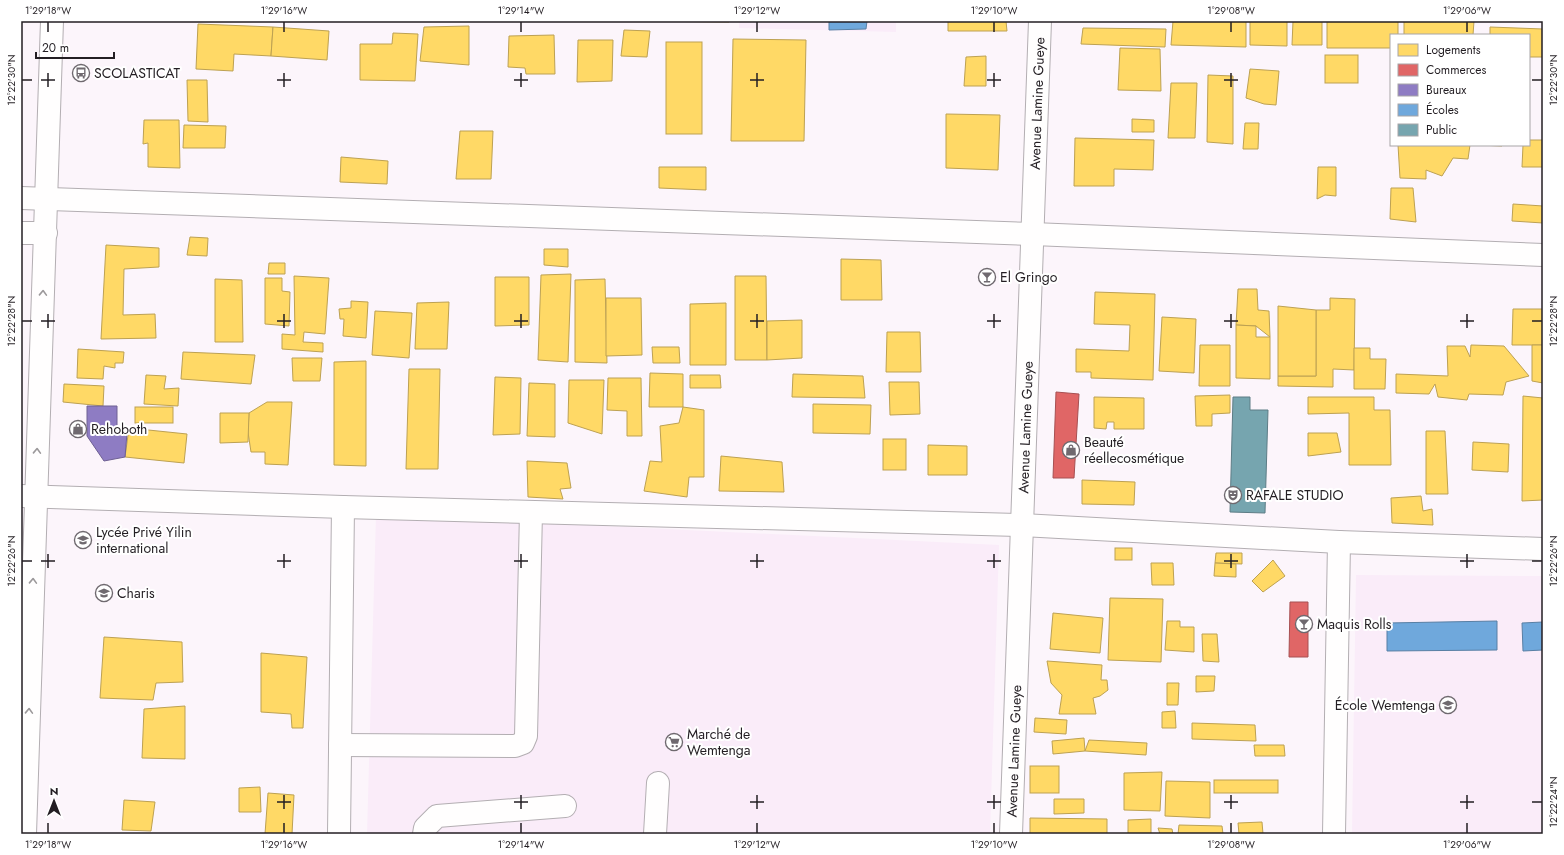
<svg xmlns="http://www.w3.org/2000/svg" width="1564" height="855" viewBox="0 0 1564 855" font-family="Jost,sans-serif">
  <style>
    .built { fill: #faecf9 }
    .homes { fill: #ffd966; stroke: #bda152 }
    .shops { fill: #e06666; stroke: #a75052 }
    .offices { fill: #8e7cc3; stroke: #6e6093 }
    .schools { fill: #6fa8dc; stroke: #587fa4 }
    .public { fill: #76a5af; stroke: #5d7c85 }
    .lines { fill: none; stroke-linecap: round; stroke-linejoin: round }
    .street-casing { stroke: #b3aeb2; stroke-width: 24 }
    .secondary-casing { stroke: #b3aeb2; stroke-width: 24 }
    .street { stroke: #fffefe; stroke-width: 22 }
    .secondary { stroke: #fffefe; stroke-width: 22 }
    .oneway { stroke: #9c999b }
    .ticks { fill: none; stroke: #231e23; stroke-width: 1.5 }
    .labels { text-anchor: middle; stroke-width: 4; stroke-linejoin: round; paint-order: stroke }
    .poi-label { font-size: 14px; fill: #231e23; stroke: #fff; text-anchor: start }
    .street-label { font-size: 14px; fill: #231e23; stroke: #fff }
    .neatline { fill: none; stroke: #231e23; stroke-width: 1.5 }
    .ticks-label { font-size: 10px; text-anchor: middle; fill: #231e23 }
  </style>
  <rect width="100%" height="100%" fill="#fcf5fb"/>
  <g class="built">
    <polygon points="739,21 896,21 896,32 739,28"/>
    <polygon points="376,515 999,545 990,834 367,834"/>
    <polygon points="1356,575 1543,576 1543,834 1352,834"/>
  </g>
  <g class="homes">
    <polygon points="640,21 729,21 729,22"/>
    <polygon points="948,21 1006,21 1007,31 948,31"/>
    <polygon points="1173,21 1246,21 1246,47 1171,45"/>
    <polygon points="1250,21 1287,21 1287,46 1250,45"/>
    <polygon points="1293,21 1322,21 1322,45 1292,45"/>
    <polygon points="1327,21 1398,21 1398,35 1391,35 1391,48 1327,48"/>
    <polygon points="1404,21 1474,21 1473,35 1404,35"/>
    <polygon points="198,24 273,27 271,56 234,54 233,71 196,69"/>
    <polygon points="469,26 469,65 420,61 424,27"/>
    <polygon points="273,27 329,31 327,60 271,56"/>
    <polygon points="1490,27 1543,29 1543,57 1529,57 1529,35 1490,35"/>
    <polygon points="1083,28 1166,29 1165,47 1081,44"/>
    <polygon points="624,30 650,31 647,57 621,56"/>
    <polygon points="393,33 418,34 415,81 360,80 360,44 392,44"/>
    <polygon points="554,35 555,74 526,74 525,68 508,67 509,36"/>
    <polygon points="733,39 806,40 804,141 731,141"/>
    <polygon points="578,40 613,40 612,81 577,82"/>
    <rect x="666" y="42" width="36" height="92"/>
    <polygon points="1120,48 1160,49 1161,91 1118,90"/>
    <rect x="1325" y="55" width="33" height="28"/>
    <polygon points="986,56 986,86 964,86 966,57"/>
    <polygon points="1250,69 1279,71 1276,105 1264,104 1246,98"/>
    <polygon points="1208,75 1233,76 1233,144 1207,142"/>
    <polygon points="187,80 207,80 208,122 188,121"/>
    <polygon points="1171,83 1197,83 1195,138 1168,138"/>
    <polygon points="946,114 1000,115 998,170 946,168"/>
    <polygon points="1132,119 1154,120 1154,132 1132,132"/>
    <polygon points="144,120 179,120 180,168 148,167 148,143 143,144"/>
    <polygon points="1245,123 1259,123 1258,149 1243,149"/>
    <polygon points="184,125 226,126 225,148 183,148"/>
    <polygon points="460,131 493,131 491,179 456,179"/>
    <polygon points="1075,138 1154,140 1153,170 1114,169 1114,186 1074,186"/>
    <polygon points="1529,140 1543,140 1543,167 1522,167 1523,145 1529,145"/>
    <polygon points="1398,145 1470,145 1468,159 1453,158 1442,176 1426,170 1426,179 1400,178"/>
    <polygon points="1478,145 1502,145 1502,146"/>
    <polygon points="341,157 388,161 387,184 340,182"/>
    <polygon points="659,167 706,167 706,190 659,188"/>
    <polygon points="1318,167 1336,167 1336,196 1325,195 1317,199"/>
    <polygon points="1391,188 1413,188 1416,222 1390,219"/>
    <polygon points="1513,204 1543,206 1543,223 1512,221"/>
    <polygon points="190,237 208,238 207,256 187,255"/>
    <polygon points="106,245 159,248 159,267 124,269 123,315 155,314 156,338 101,339"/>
    <polygon points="544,249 568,249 568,267 544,265"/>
    <polygon points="841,259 881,260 882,300 841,300"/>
    <polygon points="269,263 285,263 285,274 268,274"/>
    <polygon points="571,274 568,362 538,360 541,275"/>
    <polygon points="294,276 329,278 325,334 304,332 303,342 323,343 323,352 282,349 282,334 295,335"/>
    <polygon points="735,276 766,276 767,360 735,360"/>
    <polygon points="495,277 529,277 529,325 495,326"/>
    <polygon points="265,278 282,278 282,291 290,292 289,326 265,324"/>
    <polygon points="215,279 242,280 243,342 215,342"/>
    <polygon points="605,279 607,363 575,362 575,280"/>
    <polygon points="1238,289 1257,289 1258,310 1269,311 1270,337 1256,326 1236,325"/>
    <polygon points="1095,292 1155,294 1153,380 1091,378 1091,372 1076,372 1076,349 1129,351 1130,325 1094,324"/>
    <polygon points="606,298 641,298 642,355 606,356"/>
    <polygon points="1330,298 1355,299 1354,370 1333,369 1333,387 1278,386 1278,376 1316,376 1316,310 1330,310"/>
    <polygon points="351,301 368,302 366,338 343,336 344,319 340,319 339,309 351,308"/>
    <polygon points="449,302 447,349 415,349 417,303"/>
    <polygon points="726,303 726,365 690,365 690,304"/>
    <polygon points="1278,306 1316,310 1316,376 1278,376"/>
    <polygon points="1513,309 1543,309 1543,345 1512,345"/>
    <polygon points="375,311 412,313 409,358 372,355"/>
    <polygon points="1162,317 1196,319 1194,373 1159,371"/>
    <polygon points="802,320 802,358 767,360 767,321"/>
    <polygon points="1236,325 1256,326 1256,337 1270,337 1270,379 1236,378"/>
    <polygon points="887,332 920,332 921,372 886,372"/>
    <polygon points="1200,345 1230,345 1230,386 1199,386"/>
    <polygon points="1471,345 1504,346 1529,376 1506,382 1503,395 1469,394 1467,400 1438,397 1435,384 1429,394 1396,393 1396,374 1448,376 1447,346 1465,346 1470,357"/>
    <polygon points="1532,345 1543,345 1543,383 1532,381"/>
    <polygon points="652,347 679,347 680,363 653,363"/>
    <polygon points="1354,348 1370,348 1370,359 1386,359 1385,389 1354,389"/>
    <polygon points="78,349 124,352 123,363 115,363 115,368 104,366 103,379 77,378"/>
    <polygon points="183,352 255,355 251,384 181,379"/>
    <polygon points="292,358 322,358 320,381 293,381"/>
    <polygon points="366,361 366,466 334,465 334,362"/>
    <polygon points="409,369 440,369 438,469 406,469"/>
    <polygon points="650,373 683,374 683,407 649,407"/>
    <polygon points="793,374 863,376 865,398 792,397"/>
    <polygon points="146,375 166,376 164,389 179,388 178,406 144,404"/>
    <polygon points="690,375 720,375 721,388 690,388"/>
    <polygon points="495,377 521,378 520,434 493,435"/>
    <polygon points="608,378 641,378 642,436 627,436 627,411 607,410"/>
    <polygon points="569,380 604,380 602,434 568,423"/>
    <polygon points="889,382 919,382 920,414 890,415"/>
    <polygon points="529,383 555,384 555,437 527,436"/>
    <polygon points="64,384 104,386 103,406 63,402"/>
    <polygon points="1230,395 1230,413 1212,414 1212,426 1196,426 1195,396"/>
    <polygon points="1523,396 1543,398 1543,500 1522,501"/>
    <polygon points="1094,397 1144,398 1144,429 1114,429 1114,422 1107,422 1106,429 1094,428"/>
    <polygon points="1308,397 1374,397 1374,410 1390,410 1391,465 1349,465 1349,413 1308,414"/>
    <polygon points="267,402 292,402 288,465 265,464 265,452 251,452 248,432 249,413"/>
    <polygon points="813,404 871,405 870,434 813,433"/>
    <rect x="135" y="407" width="38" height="16"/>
    <polygon points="683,407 704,410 704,477 689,477 687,497 644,491 650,461 662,462 660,426 679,423"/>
    <polygon points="220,413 249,413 248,442 220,443"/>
    <polygon points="129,428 187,434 184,463 125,457"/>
    <polygon points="1426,431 1445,431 1448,494 1426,494"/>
    <polygon points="1308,433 1337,433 1341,452 1308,456"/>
    <rect x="883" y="439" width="23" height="31"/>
    <polygon points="1473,442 1509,444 1508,472 1472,470"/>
    <polygon points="928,445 967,446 967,475 928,475"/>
    <polygon points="721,456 782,462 784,492 719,491"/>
    <polygon points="527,461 567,463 571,488 560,489 563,499 528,497"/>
    <polygon points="1082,480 1135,482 1134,505 1082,504"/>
    <polygon points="1421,496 1423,511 1432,509 1433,525 1392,523 1391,498"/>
    <rect x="1115" y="548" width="17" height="12"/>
    <polygon points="1216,553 1242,553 1242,564 1215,563"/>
    <polygon points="1273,560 1285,576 1263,592 1252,581"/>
    <polygon points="1151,563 1173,563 1174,585 1152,585"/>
    <polygon points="1215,563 1236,564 1236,577 1214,576"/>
    <polygon points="1110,598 1163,599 1161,662 1108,660"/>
    <polygon points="1053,613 1103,618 1100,653 1050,649"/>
    <polygon points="1167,621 1180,621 1180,627 1194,627 1194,652 1165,650"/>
    <polygon points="1202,634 1217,634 1219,662 1203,661"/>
    <polygon points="104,637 182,642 183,682 156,683 153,700 100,698"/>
    <polygon points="261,653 307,657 303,728 292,728 291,714 261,712"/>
    <polygon points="1047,661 1102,665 1101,680 1107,680 1108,690 1100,696 1093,698 1096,714 1059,714 1062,695 1051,683"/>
    <polygon points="1196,676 1215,676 1214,691 1196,692"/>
    <polygon points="1167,683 1179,683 1178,705 1167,705"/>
    <polygon points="185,706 185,759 142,758 144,709"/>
    <polygon points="1175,711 1176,728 1162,728 1162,712"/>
    <polygon points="1035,718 1067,720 1066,734 1034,732"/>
    <polygon points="1192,723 1255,725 1256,741 1192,739"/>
    <polygon points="1084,738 1085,751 1053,754 1052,741"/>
    <polygon points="1089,740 1147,743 1146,755 1085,751"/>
    <polygon points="1254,745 1284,745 1285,756 1255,756"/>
    <rect x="1030" y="766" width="29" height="27"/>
    <polygon points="1162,772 1160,811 1124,810 1124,773"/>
    <rect x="1214" y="780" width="64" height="13"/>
    <polygon points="1166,781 1210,782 1210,818 1165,816"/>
    <polygon points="260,787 261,812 239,812 239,788"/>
    <polygon points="268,793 294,795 292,834 265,834"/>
    <polygon points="1054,799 1084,799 1084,813 1054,814"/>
    <polygon points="124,800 155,802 151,831 122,830"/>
    <polygon points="1030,818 1107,819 1107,834 1030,834"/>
    <polygon points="1151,819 1151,834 1128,834 1128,820"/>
    <polygon points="1262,822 1263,834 1239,834 1238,823"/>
    <polygon points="1179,825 1222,826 1223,834 1178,834"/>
    <polygon points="1158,828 1172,829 1173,834 1160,834"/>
  </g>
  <g class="shops">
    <polygon points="1056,392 1079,394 1074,478 1053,478"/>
    <polygon points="1290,602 1308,602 1308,657 1289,657"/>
  </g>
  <polygon class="offices" points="87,406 117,406 117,434 127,433 125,457 104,461 87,436"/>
  <g class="schools">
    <polygon points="829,21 867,21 866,29 829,30"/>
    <polygon points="1497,621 1497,650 1387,651 1387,623"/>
    <polygon points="1543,622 1543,650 1523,651 1522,623"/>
  </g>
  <polygon class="public" points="1233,397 1250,397 1250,410 1268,410 1265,513 1230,512"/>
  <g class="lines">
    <g class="street-casing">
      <g id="street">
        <polyline points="21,198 1033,234 1543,255"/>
        <polyline points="21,233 46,233"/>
        <polyline points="21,496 343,507 1022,525 1339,542 1543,549"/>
        <polyline points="340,745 515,746 523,743 526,736 531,512"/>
        <polyline points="339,834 343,507"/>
        <polyline points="424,834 425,828 437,816 565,806"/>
        <polyline points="655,834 658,783"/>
        <path id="s1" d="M 1011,834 L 1040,21"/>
        <polyline points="1334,834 1339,542"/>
      </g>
    </g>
    <g class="secondary-casing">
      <polyline id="secondary" points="25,834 52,21"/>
    </g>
    <use href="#street" class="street"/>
    <use href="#secondary" class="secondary"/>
  </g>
  <defs><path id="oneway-chevron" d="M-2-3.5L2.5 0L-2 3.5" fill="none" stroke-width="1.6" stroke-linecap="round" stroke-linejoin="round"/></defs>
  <g class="oneway">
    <use href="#oneway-chevron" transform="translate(43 293) rotate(-88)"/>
    <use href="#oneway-chevron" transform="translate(37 451) rotate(-88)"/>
    <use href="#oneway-chevron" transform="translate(33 581) rotate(-88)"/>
    <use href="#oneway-chevron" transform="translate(29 711) rotate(-88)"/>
  </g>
  <path class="ticks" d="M 48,22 L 48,32M 284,22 L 284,32M 521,22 L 521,32M 757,22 L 757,32M 994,22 L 994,32M 1231,22 L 1231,32M 1467,22 L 1467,32M 48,73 L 48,87M 284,73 L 284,87M 521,73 L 521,87M 757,73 L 757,87M 994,73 L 994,87M 1231,73 L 1231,87M 22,80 L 32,80M 41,80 L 55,80M 277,80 L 291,80M 514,80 L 528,80M 750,80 L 764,80M 987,80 L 1001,80M 1224,80 L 1238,80M 1532,80 L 1542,80M 48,314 L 48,328M 284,314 L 284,328M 521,314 L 521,328M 757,314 L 757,328M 994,314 L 994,328M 1231,314 L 1231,328M 1467,314 L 1467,328M 22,321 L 32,321M 41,321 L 55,321M 277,321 L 291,321M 514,321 L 528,321M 750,321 L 764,321M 987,321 L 1001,321M 1224,321 L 1238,321M 1460,321 L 1474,321M 1532,321 L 1542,321M 48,554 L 48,568M 284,554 L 284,568M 521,554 L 521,568M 757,554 L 757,568M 994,554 L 994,568M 1231,554 L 1231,568M 1467,554 L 1467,568M 22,561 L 32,561M 41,561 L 55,561M 277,561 L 291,561M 514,561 L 528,561M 750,561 L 764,561M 987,561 L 1001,561M 1224,561 L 1238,561M 1460,561 L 1474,561M 1532,561 L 1542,561M 284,795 L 284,809M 521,795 L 521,809M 757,795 L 757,809M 994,795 L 994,809M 1231,795 L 1231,809M 1467,795 L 1467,809M 277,802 L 291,802M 514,802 L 528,802M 750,802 L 764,802M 987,802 L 1001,802M 1224,802 L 1238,802M 1460,802 L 1474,802M 1532,802 L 1542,802M 48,823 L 48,833M 284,823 L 284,833M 521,823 L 521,833M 757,823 L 757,833M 994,823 L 994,833M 1231,823 L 1231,833M 1467,823 L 1467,833"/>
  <defs>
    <g id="bus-ring" transform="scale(0.9)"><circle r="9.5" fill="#fff" stroke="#6f696f" stroke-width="1.5"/><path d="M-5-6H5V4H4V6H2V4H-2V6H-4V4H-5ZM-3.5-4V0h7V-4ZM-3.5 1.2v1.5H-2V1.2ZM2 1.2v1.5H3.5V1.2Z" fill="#6f696f"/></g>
    <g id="bar-ring" transform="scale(0.9)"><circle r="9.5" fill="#fff" stroke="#6f696f" stroke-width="1.5"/><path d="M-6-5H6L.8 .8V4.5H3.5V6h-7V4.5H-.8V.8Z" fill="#6f696f"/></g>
    <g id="shop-ring" transform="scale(0.9)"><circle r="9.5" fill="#fff" stroke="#6f696f" stroke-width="1.5"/><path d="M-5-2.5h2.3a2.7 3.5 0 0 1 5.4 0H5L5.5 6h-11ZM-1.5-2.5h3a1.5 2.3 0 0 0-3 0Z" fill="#6f696f"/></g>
    <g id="theatre-ring" transform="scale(0.9)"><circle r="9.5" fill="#fff" stroke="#6f696f" stroke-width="1.5"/><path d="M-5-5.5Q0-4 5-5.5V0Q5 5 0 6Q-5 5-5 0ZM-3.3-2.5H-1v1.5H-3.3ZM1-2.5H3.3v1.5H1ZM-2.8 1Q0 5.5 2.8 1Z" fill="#6f696f"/></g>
    <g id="school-ring" transform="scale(0.9)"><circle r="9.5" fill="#fff" stroke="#6f696f" stroke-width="1.5"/><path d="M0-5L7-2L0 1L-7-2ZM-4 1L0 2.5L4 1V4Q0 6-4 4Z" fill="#6f696f"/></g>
    <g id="supermarket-ring" transform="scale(0.9)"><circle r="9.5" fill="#fff" stroke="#6f696f" stroke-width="1.5"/><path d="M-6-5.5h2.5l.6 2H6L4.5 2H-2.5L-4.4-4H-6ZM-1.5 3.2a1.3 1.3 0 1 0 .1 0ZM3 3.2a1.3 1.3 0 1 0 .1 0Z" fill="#6f696f"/></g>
  </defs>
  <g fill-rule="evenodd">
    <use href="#bus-ring" x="81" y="73"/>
    <use href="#bar-ring" x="987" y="277"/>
    <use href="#shop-ring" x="78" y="429"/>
    <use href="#shop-ring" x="1071" y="450"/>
    <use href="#theatre-ring" x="1233" y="495"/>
    <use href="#school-ring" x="83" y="540"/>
    <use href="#school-ring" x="104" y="593"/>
    <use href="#bar-ring" x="1304" y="624"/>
    <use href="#school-ring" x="1448" y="705"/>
    <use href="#supermarket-ring" x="674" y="742"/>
  </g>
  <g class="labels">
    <g class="poi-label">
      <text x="94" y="78">SCOLASTICAT</text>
      <text x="1000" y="282">El Gringo</text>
      <text x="91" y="434">Rehoboth</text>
      <text x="1084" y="447">Beauté<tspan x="1084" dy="16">réellecosmétique</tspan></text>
      <text x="1246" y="500">RAFALE STUDIO</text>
      <text x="96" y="537">Lycée Privé Yilin<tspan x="96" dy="16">international</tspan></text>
      <text x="117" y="598">Charis</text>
      <text x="1317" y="629">Maquis Rolls</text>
      <text x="1435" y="710" text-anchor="end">École Wemtenga</text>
      <text x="687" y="739">Marché de<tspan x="687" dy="16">Wemtenga</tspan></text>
    </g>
    <g class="street-label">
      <text dy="5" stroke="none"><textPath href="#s1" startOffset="731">Avenue Lamine Gueye</textPath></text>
      <text dy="5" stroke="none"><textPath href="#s1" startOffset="407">Avenue Lamine Gueye</textPath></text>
      <text dy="5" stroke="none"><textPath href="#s1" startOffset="83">Avenue Lamine Gueye</textPath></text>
    </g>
  </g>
  <rect width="1564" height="855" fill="none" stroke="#ffffff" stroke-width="44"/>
  <rect x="1390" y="34" width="140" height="112" fill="#ffffff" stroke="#a7a5a7"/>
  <rect x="1398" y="44" width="20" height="12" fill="#ffd966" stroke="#a7a5a7"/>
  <text x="1426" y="54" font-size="12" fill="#231e23">Logements</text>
  <rect x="1398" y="64" width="20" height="12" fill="#e06666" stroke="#a7a5a7"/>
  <text x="1426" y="74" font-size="12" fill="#231e23">Commerces</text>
  <rect x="1398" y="84" width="20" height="12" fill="#8e7cc3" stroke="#a7a5a7"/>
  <text x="1426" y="94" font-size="12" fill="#231e23">Bureaux</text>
  <rect x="1398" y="104" width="20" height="12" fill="#6fa8dc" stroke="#a7a5a7"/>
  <text x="1426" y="114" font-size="12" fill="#231e23">Écoles</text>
  <rect x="1398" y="124" width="20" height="12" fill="#76a5af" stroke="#a7a5a7"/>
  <text x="1426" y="134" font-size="12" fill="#231e23">Public</text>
  <g transform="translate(54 801)" stroke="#ffffff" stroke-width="3" paint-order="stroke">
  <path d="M0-3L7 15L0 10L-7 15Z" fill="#231e23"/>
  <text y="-6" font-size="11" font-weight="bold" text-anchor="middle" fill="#231e23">N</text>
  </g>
  <path d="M36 52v6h78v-6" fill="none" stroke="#231e23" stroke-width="2"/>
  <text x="42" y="52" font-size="12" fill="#231e23" stroke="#ffffff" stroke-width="3" paint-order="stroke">20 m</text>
  <rect x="22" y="22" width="1520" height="811" class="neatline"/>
  <g class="ticks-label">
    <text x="48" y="14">1°29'18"W</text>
    <text x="284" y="14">1°29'16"W</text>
    <text x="521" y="14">1°29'14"W</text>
    <text x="757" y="14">1°29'12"W</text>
    <text x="994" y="14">1°29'10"W</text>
    <text x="1231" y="14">1°29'08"W</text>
    <text x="1467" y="14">1°29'06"W</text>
    <text transform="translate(11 80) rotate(-90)" y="4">12°22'30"N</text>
    <text transform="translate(1553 80) rotate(-90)" y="4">12°22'30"N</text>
    <text transform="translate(11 321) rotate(-90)" y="4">12°22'28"N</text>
    <text transform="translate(1553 321) rotate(-90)" y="4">12°22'28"N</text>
    <text transform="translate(11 561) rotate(-90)" y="4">12°22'26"N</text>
    <text transform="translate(1553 561) rotate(-90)" y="4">12°22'26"N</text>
    <text transform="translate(1553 802) rotate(-90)" y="4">12°22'24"N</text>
    <text x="48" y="848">1°29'18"W</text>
    <text x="284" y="848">1°29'16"W</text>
    <text x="521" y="848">1°29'14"W</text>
    <text x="757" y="848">1°29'12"W</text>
    <text x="994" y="848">1°29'10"W</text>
    <text x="1231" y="848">1°29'08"W</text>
    <text x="1467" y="848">1°29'06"W</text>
  </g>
</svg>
